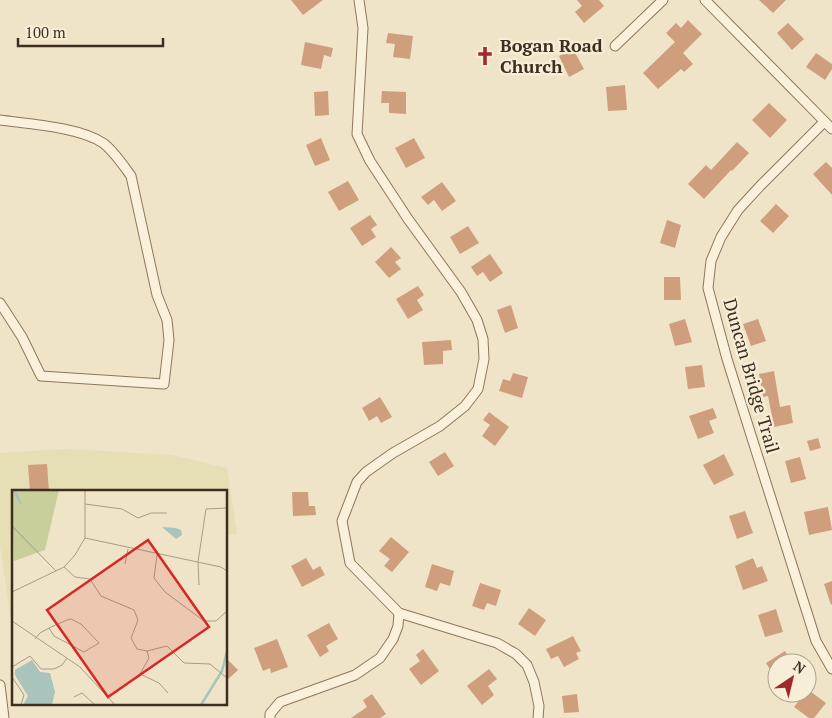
<svg xmlns="http://www.w3.org/2000/svg" width="832" height="718" viewBox="0 0 832 718" font-family="'PT Serif',serif">
  <style>
    .farmland { fill: #e6deb5 }
    .building { fill: #cf9f7d }
    .lines { fill: none; stroke-linecap: round; stroke-linejoin: round }
    .street-casing { stroke: #8d765c; stroke-width: 11 }
    .street { stroke: #faf1dc; stroke-width: 9 }
    .labels { text-anchor: middle; stroke-width: 4.5; stroke-linejoin: round; paint-order: stroke }
    .poi-label { font-size: 18px; font-weight: bold; fill: #3d2e20; stroke: #f7eed8; text-anchor: start }
    .street-label { font-size: 18px; fill: #3d2e20; stroke: #f7eed8 }
    .inset-river { fill: none; stroke: #a9c4bc; stroke-width: 2.5 }
    .inset-road { fill: none; stroke: #a89b85; stroke-width: 1 }
    .view { fill: #d62828; fill-opacity: 0.15; stroke: #d62828; stroke-width: 2.5 }
    .inset-edge { fill: none; stroke: #3d2e20; stroke-width: 2.5 }
  </style>
  <rect width="100%" height="100%" fill="#f0e4c8"/>
  <polygon class="farmland" points="67,449 172,455 227,468 237,534 226,535 226,492 14,492 14,642 0,546 0,453"/>
  <g class="building">
    <polygon points="291,0 323,0 303,15"/>
    <polygon points="577,0 599,0 604,6 584,23 575,12 582,6"/>
    <polygon points="759,0 786,0 773,13"/>
    <polygon points="688,20 702,34 683,53 693,64 684,72 681,69 658,89 643,73 675,42 666,33 676,23 681,28"/>
    <polygon points="788,23 804,39 792,50 777,33"/>
    <polygon points="388,33 413,36 410,59 393,57 395,44 386,43"/>
    <polygon points="305,42 333,48 331,57 324,55 321,69 301,65"/>
    <polygon points="573,49 584,69 569,77 559,56"/>
    <polygon points="816,53 832,64 832,69 825,80 806,67"/>
    <polygon points="625,85 627,110 608,111 606,87"/>
    <polygon points="328,91 329,115 315,116 314,92"/>
    <polygon points="382,91 406,92 406,114 389,113 389,103 381,103"/>
    <polygon points="769,103 787,120 770,138 752,120"/>
    <polygon points="321,138 330,160 315,166 306,145"/>
    <polygon points="414,138 425,158 406,168 395,148"/>
    <polygon points="737,142 749,153 732,171 731,170 704,199 688,184 706,165 711,170"/>
    <polygon points="826,162 832,168 832,195 813,174"/>
    <polygon points="348,181 359,200 339,211 328,192"/>
    <polygon points="442,182 456,201 442,211 434,200 428,205 421,197"/>
    <polygon points="776,204 789,216 773,233 760,221"/>
    <polygon points="370,215 377,225 371,229 376,237 362,246 350,228"/>
    <polygon points="667,220 681,225 675,248 660,243"/>
    <polygon points="468,226 479,243 460,254 450,237"/>
    <polygon points="391,247 401,258 395,262 401,269 389,278 375,262"/>
    <polygon points="490,254 503,273 490,282 483,272 477,276 471,267"/>
    <polygon points="664,277 680,277 681,300 664,300"/>
    <polygon points="418,286 424,295 417,300 423,310 408,319 396,299"/>
    <polygon points="511,305 518,328 505,333 497,310"/>
    <polygon points="685,319 692,342 675,346 669,324"/>
    <polygon points="758,319 766,341 751,346 743,324"/>
    <polygon points="451,340 452,350 443,351 443,364 424,365 422,342"/>
    <polygon points="702,365 705,387 688,389 685,367"/>
    <polygon points="774,371 780,407 790,405 793,423 774,427 768,396 763,397 759,374"/>
    <polygon points="513,373 528,377 522,398 499,391 503,379 510,381"/>
    <polygon points="380,397 392,417 381,423 377,416 369,421 362,408"/>
    <polygon points="713,408 717,418 709,421 714,433 698,439 689,416"/>
    <polygon points="489,412 509,427 495,446 482,436 490,425 483,420"/>
    <polygon points="818,438 821,448 810,451 807,441"/>
    <polygon points="445,452 454,466 438,476 429,462"/>
    <polygon points="724,454 734,475 714,485 703,465"/>
    <polygon points="800,457 806,479 791,483 785,461"/>
    <polygon points="47,464 49,492 30,492 28,465"/>
    <polygon points="292,492 308,492 309,506 315,506 316,515 293,516"/>
    <polygon points="828,507 832,530 809,535 804,512"/>
    <polygon points="745,511 753,533 737,539 729,516"/>
    <polygon points="391,537 409,552 392,572 384,566 390,559 379,551"/>
    <polygon points="306,558 313,570 320,566 325,575 302,587 291,566"/>
    <polygon points="753,558 757,568 762,566 768,581 743,590 735,566"/>
    <polygon points="432,564 454,571 450,586 440,583 437,591 425,587"/>
    <polygon points="832,581 832,604 831,605 824,584"/>
    <polygon points="480,583 501,590 496,606 487,603 484,610 472,606"/>
    <polygon points="529,608 546,620 535,636 518,624"/>
    <polygon points="776,609 783,632 765,637 758,615"/>
    <polygon points="329,623 338,639 326,646 329,651 320,657 307,635"/>
    <polygon points="573,636 581,651 576,653 579,659 564,667 558,656 551,659 546,649"/>
    <polygon points="277,639 288,667 271,673 270,668 263,671 254,648"/>
    <polygon points="423,649 439,671 421,685 409,669 420,661 416,655"/>
    <polygon points="785,651 792,663 777,663 777,680 766,663"/>
    <polygon points="226,658 238,670 226,681"/>
    <polygon points="489,669 497,679 488,686 494,695 482,705 467,686"/>
    <polygon points="807,689 826,703 814,718 809,718 794,707 805,693 807,693"/>
    <polygon points="372,694 386,714 380,718 351,718 367,707 363,700"/>
    <polygon points="577,694 579,712 564,713 562,696"/>
  </g>
  <g class="lines">
    <g class="street-casing">
      <g id="street">
        <polyline points="359,0 363,28 357,134 370,161 408,219 461,292 477,320 483,339 484,359 478,389 465,406 440,426 393,453 366,472 357,482 342,521 350,563 399,613 497,643 516,654 527,665 534,682 539,706 538,718"/>
        <polyline points="705,0 832,129"/>
        <polyline points="615,46 663,0"/>
        <path d="M 0,120 C 29,124 79,127 103,143 C 114,151 123,165 131,176 L 157,295 L 167,320 L 169,340 L 164,384 L 41,376 L 22,337 L 0,303"/>
        <polyline points="824,122 761,185 738,210 721,237 711,261 708,288 727,359 816,641 832,669"/>
        <polyline points="0,685 4,718"/>
        <polyline points="270,718 270,714 280,702 355,675 380,658 393,639 398,626 399,613"/>
      </g>
    </g>
    <use href="#street" class="street"/>
  </g>
  <defs>
    <g id="church-bare" transform="scale(1.5)"><path d="M-1.2-6h2.4v3.5h3.3v2.4h-3.3V6h-2.4V-.1h-3.3v-2.4h3.3Z" fill="#9e2a2b" stroke="#f7eed8" stroke-width="2.5" paint-order="stroke"/></g>
  </defs>
  <g fill-rule="evenodd">
    <use href="#church-bare" x="485" y="56"/>
  </g>
  <g class="labels">
    <g class="poi-label">
      <text x="500" y="52">Bogan Road<tspan x="500" dy="21">Church</tspan></text>
    </g>
    <g class="street-label">
      <text transform="translate(751 376) rotate(74)" y="6">Duncan Bridge Trail</text>
    </g>
  </g>
  <g transform="translate(12 490)">
    <rect width="215" height="215" fill="#f0e4c8"/>
    <path d="M 0,0 L 47,0 L 33,60 L 2,71 Z" fill="#c9cf9b"/>
    <path d="M 150,37 L 164,38 L 169,40 L 170,45 L 164,49 ZM 20,170 L 28,182 L 38,183 L 43,202 L 40,215 L 11,215 L 16,206 L 3,185 L 3,180 Z" fill="#a9c4bc"/>
    <path class="inset-river" d="M 2,0 L 9,14M 189,215 L 210,181 L 215,161"/>
    <path class="inset-road" d="M 73,14 L 110,19 L 126,28 L 139,23 L 155,23M 0,36 L 44,81M 73,48 L 209,77 L 215,81M 145,65 L 142,88 L 153,102 L 192,131 L 204,131 L 215,121M 113,74 L 116,59M 52,77 L 63,87 L 78,89 L 89,106 L 122,120 L 126,130 L 119,148 L 125,159 L 135,161 L 155,156 L 172,173 L 198,174 L 215,188M 187,95 L 186,72 L 194,19 L 215,18M 0,102 L 52,77 L 63,65 L 73,48 L 73,0M 0,131 L 68,177 L 103,215M 23,149 L 28,143 L 37,138 L 55,130 L 59,129 L 69,134 L 87,153 L 72,162 L 42,146 L 37,138M 135,161 L 137,168 L 128,184 L 147,193 L 156,203M 0,177 L 18,166 L 29,179 L 42,179 L 50,175 L 55,168M 0,187 L 12,205 L 9,215M 62,207 L 70,203 L 83,215"/>
    <path class="view" d="M 136,50 L 197,137 L 96,207 L 35,120 Z"/>
    <rect width="215" height="215" class="inset-edge"/>
  </g>
  <g transform="translate(792 678) rotate(35)"><circle r="24" fill="#f7eed8" stroke="#ada18e"/>
  <path d="M0-4L9 19L0 12L-9 19Z" fill="#9e2a2b"/>
  <text y="-8" font-size="14" font-weight="bold" text-anchor="middle" fill="#3d2e20">N</text>
  </g>
  <path d="M18 38v8h145v-8" fill="none" stroke="#3d2e20" stroke-width="2.5"/>
  <text x="25" y="38" font-size="15" fill="#3d2e20" stroke="#f7eed8" stroke-width="4" paint-order="stroke">100 m</text>
</svg>
